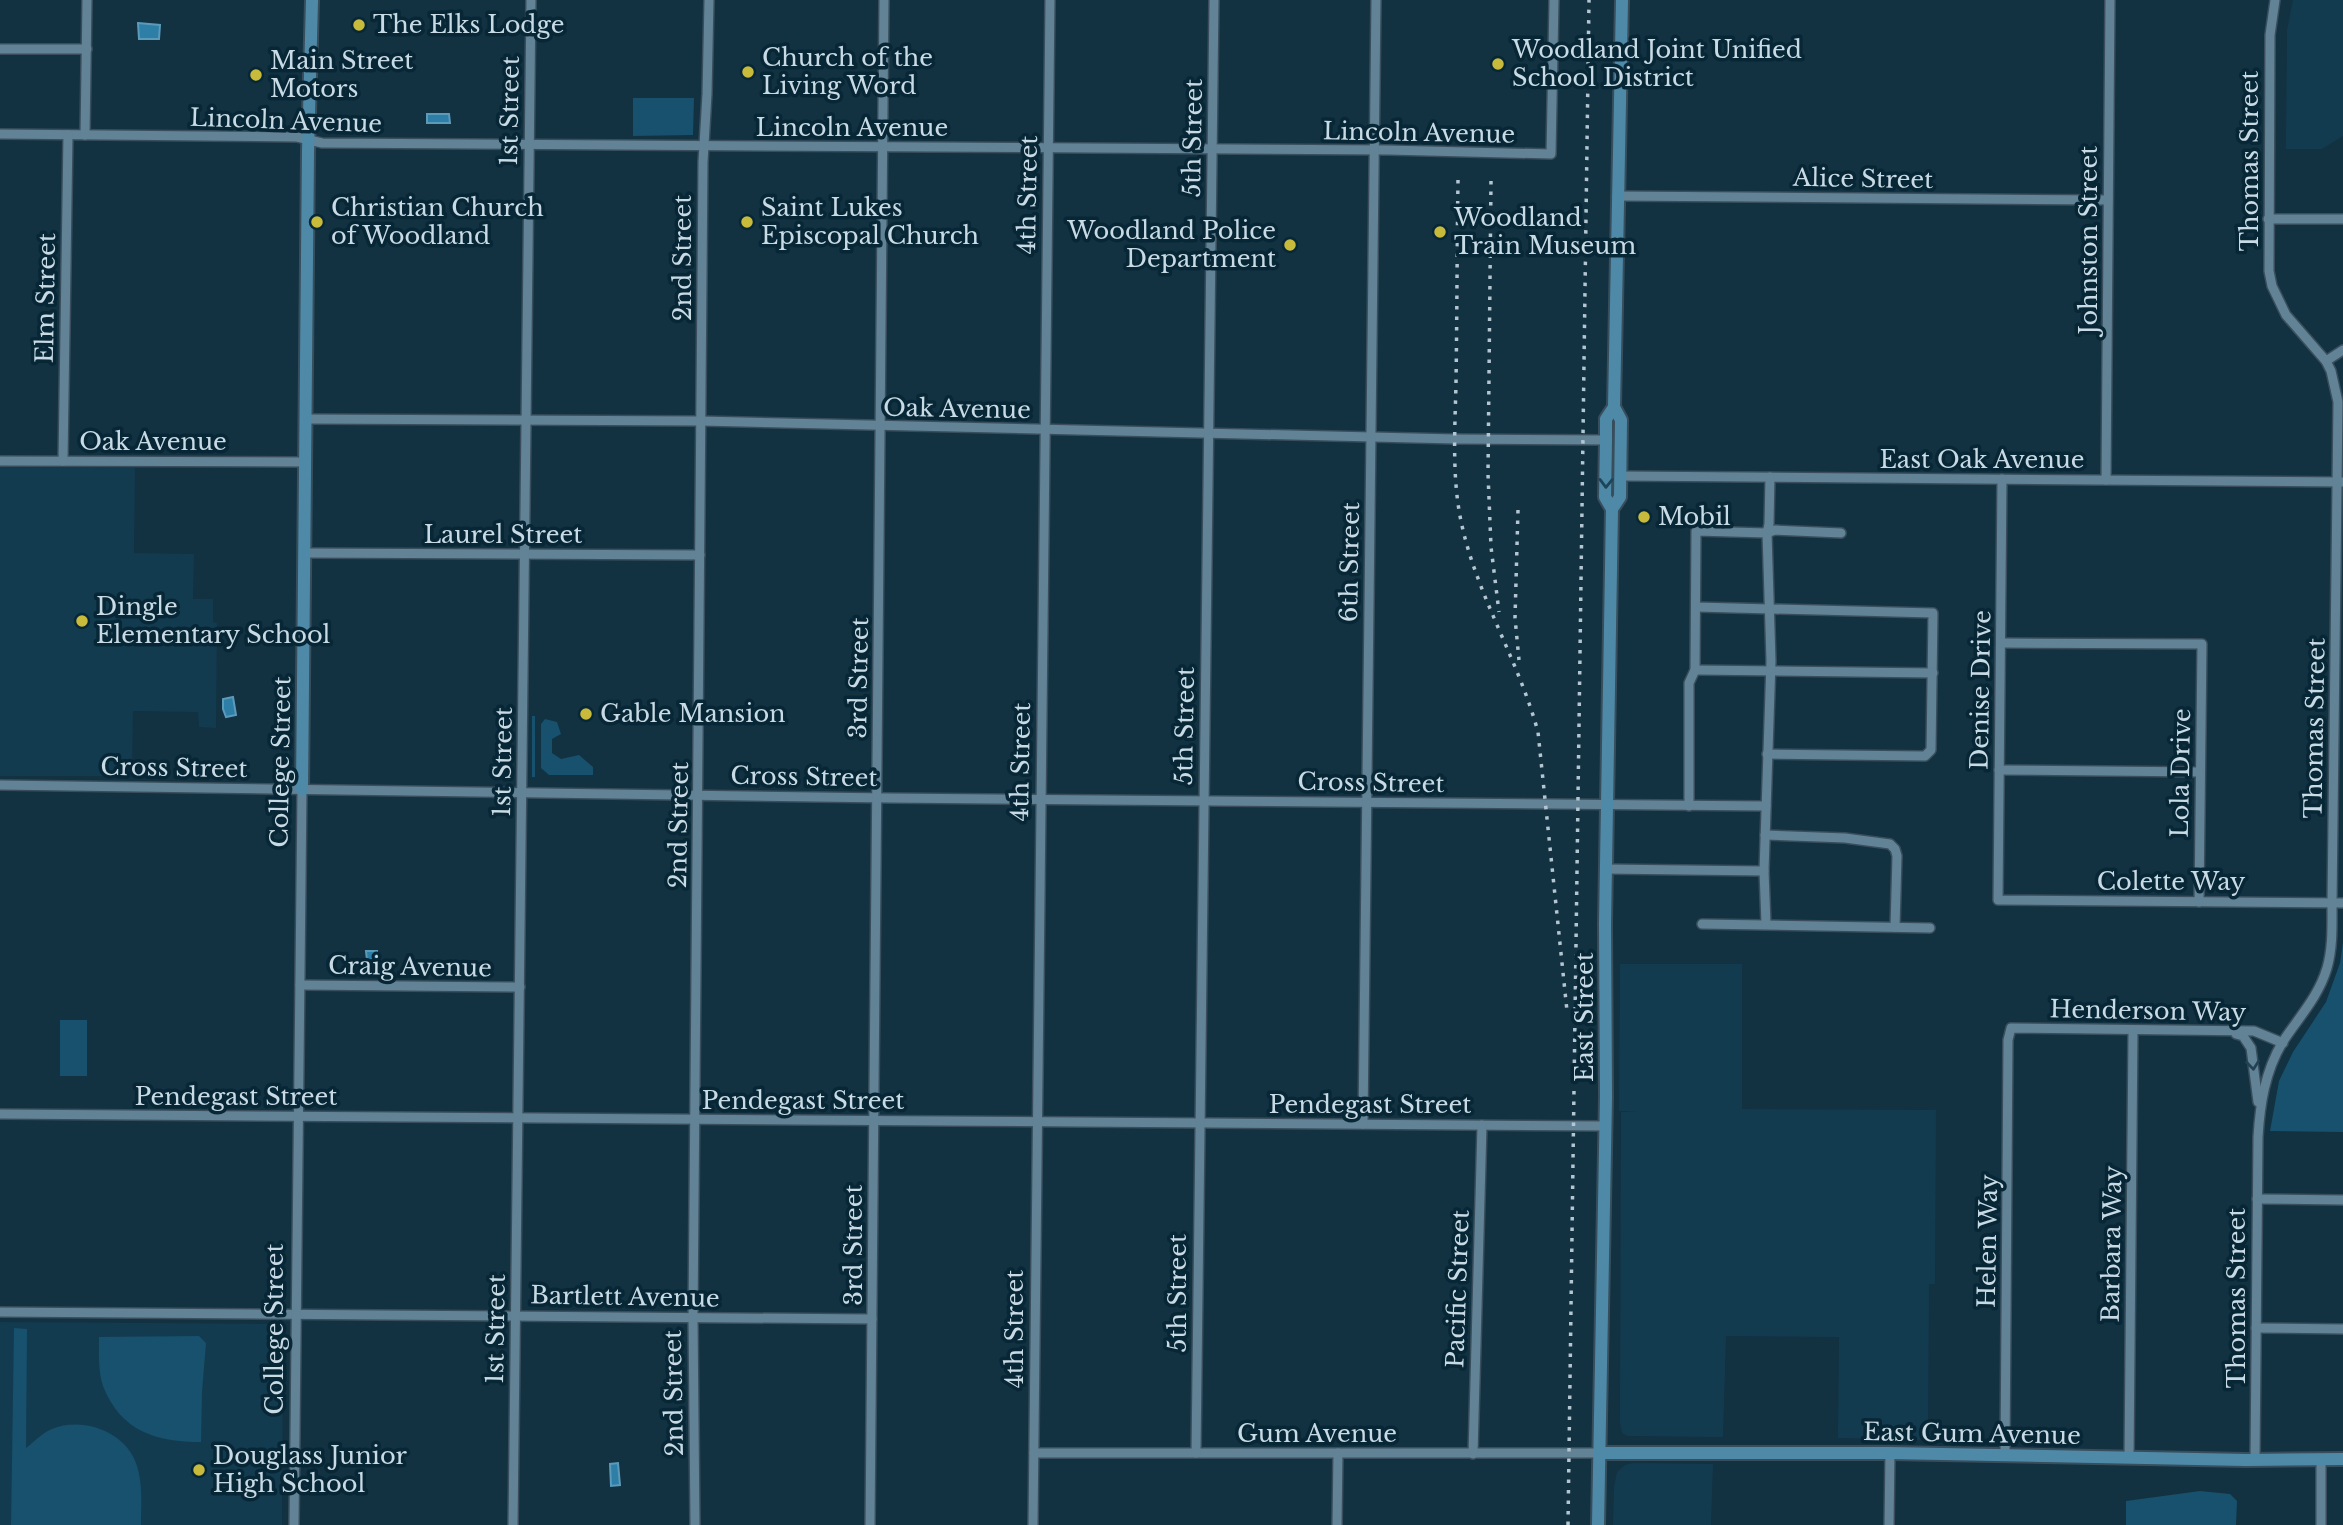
<svg xmlns="http://www.w3.org/2000/svg" width="2343" height="1525" viewBox="0 0 2343 1525" font-family="'Libre Baskerville',serif">
  <style>
    .built { fill: #133b4f }
    .green { fill: #17516d }
    .water { fill: #2e7fa8; stroke: #5c9aba; stroke-width: 2 }
    .lines { fill: none; stroke-linecap: round; stroke-linejoin: round }
    .street-casing { stroke: #384e5c; stroke-width: 12 }
    .secondary-casing { stroke: #384e5c; stroke-width: 16 }
    .street { stroke: #628295; stroke-width: 9 }
    .secondary { stroke: #4e8aa8; stroke-width: 12 }
    .rail { stroke: #b3c6d1; stroke-width: 3.5; stroke-dasharray: 3.5 7; stroke-linecap: butt }
    .oneway { stroke: #1c4559 }
    .oneway2 { stroke: #224253 }
    .poi-dot { fill: #c8bb3b; stroke: #072737; stroke-width: 2.5 }
    .labels { text-anchor: middle; stroke-width: 7; stroke-linejoin: round; paint-order: stroke }
    .poi-label { font-size: 24px; fill: #c8dae4; stroke: #072737; text-anchor: start }
    .street-label { font-size: 24px; fill: #c8dae4; stroke: #072737 }
  </style>
  <rect width="100%" height="100%" fill="#123141"/>
  <g class="built">
    <polygon points="2293,0 2343,0 2343,136 2322,149 2286,149 2287,30"/>
    <polygon points="0,467 135,468 134,553 194,554 193,599 213,599 213,622 217,623 216,728 199,727 198,712 133,711 132,776 0,776"/>
    <polygon points="1620,964 1742,964 1742,1109 1936,1110 1935,1284 1929,1284 1928,1440 1838,1438 1839,1337 1726,1336 1723,1437 1628,1436 1622,1433 1620,1423 1621,1112 1639,1111 1619,1111"/>
    <polygon points="0,1322 283,1324 282,1525 0,1525"/>
    <polygon points="1633,1463 1713,1464 1711,1525 1613,1525 1614,1487 1617,1472 1625,1465"/>
  </g>
  <g class="green">
    <polygon points="633,98 694,98 693,135 633,136"/>
    <rect x="532" y="716" width="3" height="61"/>
    <polygon points="545,719 557,722 561,734 552,739 552,753 561,759 579,755 593,767 593,775 549,775 541,768 541,724"/>
    <polygon points="2343,942 2343,1132 2270,1131 2279,1081 2293,1052 2326,1002 2340,963"/>
    <rect x="60" y="1020" width="27" height="56"/>
    <path d="M 14,1328 L 27,1329 L 26,1448 C 34,1442 42,1433 52,1429 C 83,1416 127,1432 137,1466 C 143,1485 141,1505 141,1525 L 11,1525 Z"/>
    <path d="M 199,1336 L 206,1343 L 202,1392 L 201,1442 C 157,1442 121,1432 103,1386 C 98,1371 99,1353 99,1337 Z"/>
    <polygon points="2200,1491 2230,1494 2237,1501 2236,1525 2126,1525 2126,1501"/>
  </g>
  <g class="water">
    <polygon points="138,23 160,25 159,39 139,39"/>
    <polygon points="427,114 449,114 450,123 427,123"/>
    <polygon points="233,697 236,715 226,717 223,709 223,699"/>
    <polygon points="366,951 377,951 376,971 368,971"/>
    <polygon points="618,1463 620,1485 611,1486 610,1464"/>
  </g>
  <g class="lines">
    <g class="street-casing">
      <g id="street">
        <polyline points="0,49 87,49"/>
        <polyline points="0,134 297,137 322,143 1388,150 1551,154 1554,0"/>
        <polyline points="85,135 87,0"/>
        <polyline points="1617,196 2108,200"/>
        <polyline points="2268,219 2343,219"/>
        <polyline points="2326,361 2343,350"/>
        <polyline points="306,419 701,421 1455,439 1606,440"/>
        <polyline points="0,461 306,462"/>
        <polyline points="63,461 68,135"/>
        <polyline points="1620,476 2343,482"/>
        <polyline points="2002,479 1998,900 2343,903"/>
        <polyline points="2106,480 2110,0"/>
        <polyline points="305,553 700,555"/>
        <polyline points="1696,607 1933,613 1931,750 1925,756 1767,754"/>
        <polyline points="2001,643 2202,644 2199,902"/>
        <polyline points="1695,670 1933,673"/>
        <polyline points="1999,770 2200,772"/>
        <polyline points="0,785 889,798 1766,806"/>
        <polyline points="1689,806 1689,683 1695,670 1696,531 1767,533 1775,530 1841,533"/>
        <polyline points="1765,835 1845,838 1890,844 1895,849 1897,856 1895,927"/>
        <polyline points="1606,869 1764,871"/>
        <polyline points="1702,924 1930,928"/>
        <polyline points="1766,924 1764,871 1771,661 1767,533 1769,524 1770,477"/>
        <polyline points="300,985 520,987"/>
        <polyline points="2236,1034 2243,1036 2251,1048 2258,1102"/>
        <polyline points="0,1114 1606,1126"/>
        <polyline points="1363,1124 1376,0"/>
        <polyline points="2257,1199 2343,1200"/>
        <polyline points="0,1312 872,1319"/>
        <polyline points="2256,1328 2343,1329"/>
        <polyline points="1034,1453 1599,1453"/>
        <polyline points="1196,1453 1214,0"/>
        <polyline points="1473,1454 1482,1125"/>
        <polyline points="2005,1455 2008,1040 2011,1028 2254,1031 2283,1043"/>
        <polyline points="2129,1458 2133,1030"/>
        <path d="M 2255,1460 L 2258,1137 C 2260,1104 2265,1072 2282,1043 C 2298,1018 2318,998 2327,968 C 2333,947 2332,925 2332,903 L 2338,402 L 2331,371 L 2326,361 L 2286,315 L 2272,286 L 2269,271 L 2270,35 L 2275,0"/>
        <polyline points="294,1525 302,790"/>
        <polyline points="513,1525 531,0"/>
        <polyline points="695,1525 693,1317 703,162 707,94 709,0"/>
        <polyline points="870,1525 884,0"/>
        <polyline points="1033,1525 1050,0"/>
        <polyline points="1337,1525 1338,1453"/>
        <polyline points="1889,1525 1890,1453"/>
        <polyline points="2321,1525 2321,1459"/>
      </g>
    </g>
    <g class="secondary-casing">
      <g id="secondary">
        <polyline points="1612,509 1605,497 1606,440 1606,419 1614,407"/>
        <polyline points="302,790 308,152 312,0"/>
        <polyline points="1599,1453 1890,1453 2246,1460 2343,1459"/>
        <polyline points="1598,1525 1606,1097 1605,924 1612,509 1620,497 1621,420 1614,407 1622,0"/>
      </g>
    </g>
    <use href="#street" class="street"/>
    <use href="#secondary" class="secondary"/>
    <g class="rail">
      <path d="M 1458,180 C 1457,247 1457,315 1456,383 C 1455,427 1452,473 1460,516 C 1474,591 1518,658 1538,732 L 1567,1011"/>
      <polyline points="1491,181 1488,474 1491,547 1499,612"/>
      <polyline points="1518,510 1515,618 1519,660"/>
      <polyline points="1568,1525 1589,0"/>
    </g>
  </g>
  <defs><path id="oneway-chevron" d="M-2-3.5L2.5 0L-2 3.5" fill="none" stroke-width="1.6" stroke-linecap="round" stroke-linejoin="round" transform="scale(1.75)"/></defs>
  <use class="oneway" href="#oneway-chevron" transform="translate(1606 483) rotate(91)"/>
  <use class="oneway2" href="#oneway-chevron" transform="translate(2253 1065) rotate(84)"/>
  <g class="poi-dot">
    <circle cx="359" cy="25" r="7"/>
    <circle cx="1498" cy="64" r="7"/>
    <circle cx="748" cy="72" r="7"/>
    <circle cx="256" cy="75" r="7"/>
    <circle cx="317" cy="222" r="7"/>
    <circle cx="747" cy="222" r="7"/>
    <circle cx="1440" cy="232" r="7"/>
    <circle cx="1290" cy="245" r="7"/>
    <circle cx="1644" cy="517" r="7"/>
    <circle cx="82" cy="621" r="7"/>
    <circle cx="586" cy="714" r="7"/>
    <circle cx="199" cy="1470" r="7"/>
  </g>
  <g class="labels">
    <g class="poi-label">
      <text x="373" y="33">The Elks Lodge</text>
      <text x="1512" y="58">Woodland Joint Unified<tspan x="1512" dy="28">School District</tspan></text>
      <text x="762" y="66">Church of the<tspan x="762" dy="28">Living Word</tspan></text>
      <text x="270" y="69">Main Street<tspan x="270" dy="28">Motors</tspan></text>
      <text x="331" y="216">Christian Church<tspan x="331" dy="28">of Woodland</tspan></text>
      <text x="761" y="216">Saint Lukes<tspan x="761" dy="28">Episcopal Church</tspan></text>
      <text x="1454" y="226">Woodland<tspan x="1454" dy="28">Train Museum</tspan></text>
      <text x="1276" y="239" text-anchor="end">Woodland Police<tspan x="1276" dy="28">Department</tspan></text>
      <text x="1658" y="525">Mobil</text>
      <text x="96" y="615">Dingle<tspan x="96" dy="28">Elementary School</tspan></text>
      <text x="600" y="722">Gable Mansion</text>
      <text x="213" y="1464">Douglass Junior<tspan x="213" dy="28">High School</tspan></text>
    </g>
    <g class="street-label">
      <text transform="translate(510 111) rotate(-89)" y="8">1st Street</text>
      <text transform="translate(286 121) rotate(2)" y="8">Lincoln Avenue</text>
      <text x="852" y="136">Lincoln Avenue</text>
      <text transform="translate(1419 133) rotate(1)" y="8">Lincoln Avenue</text>
      <text transform="translate(1193 138) rotate(-89)" y="8">5th Street</text>
      <text transform="translate(2250 161) rotate(-90)" y="8">Thomas Street</text>
      <text transform="translate(1863 179) rotate(1)" y="8">Alice Street</text>
      <text transform="translate(1028 195) rotate(-89)" y="8">4th Street</text>
      <text transform="translate(2089 240) rotate(-90)" y="8">Johnston Street</text>
      <text transform="translate(683 258) rotate(-90)" y="8">2nd Street</text>
      <text transform="translate(46 298) rotate(-89)" y="8">Elm Street</text>
      <text transform="translate(957 409) rotate(1)" y="8">Oak Avenue</text>
      <text x="153" y="450">Oak Avenue</text>
      <text x="1982" y="468">East Oak Avenue</text>
      <text x="503" y="543">Laurel Street</text>
      <text transform="translate(1350 562) rotate(-89)" y="8">6th Street</text>
      <text transform="translate(859 678) rotate(-89)" y="8">3rd Street</text>
      <text transform="translate(1981 690) rotate(-89)" y="8">Denise Drive</text>
      <text transform="translate(1185 726) rotate(-89)" y="8">5th Street</text>
      <text transform="translate(2315 728) rotate(-89)" y="8">Thomas Street</text>
      <text transform="translate(281 762) rotate(-89)" y="8">College Street</text>
      <text transform="translate(503 762) rotate(-89)" y="8">1st Street</text>
      <text transform="translate(1021 762) rotate(-89)" y="8">4th Street</text>
      <text transform="translate(174 768) rotate(1)" y="8">Cross Street</text>
      <text transform="translate(2181 773) rotate(-89)" y="8">Lola Drive</text>
      <text transform="translate(804 777) rotate(1)" y="8">Cross Street</text>
      <text transform="translate(1371 783) rotate(1)" y="8">Cross Street</text>
      <text transform="translate(679 825) rotate(-89)" y="8">2nd Street</text>
      <text x="2171" y="890">Colette Way</text>
      <text transform="translate(410 967) rotate(1)" y="8">Craig Avenue</text>
      <text transform="translate(2148 1011) rotate(1)" y="8">Henderson Way</text>
      <text transform="translate(1585 1017) rotate(-90)" y="8">East Street</text>
      <text x="236" y="1105">Pendegast Street</text>
      <text x="803" y="1109">Pendegast Street</text>
      <text x="1370" y="1113">Pendegast Street</text>
      <text transform="translate(1988 1241) rotate(-89)" y="8">Helen Way</text>
      <text transform="translate(2112 1244) rotate(-89)" y="8">Barbara Way</text>
      <text transform="translate(854 1245) rotate(-90)" y="8">3rd Street</text>
      <text transform="translate(1458 1289) rotate(-88)" y="8">Pacific Street</text>
      <text transform="translate(1178 1293) rotate(-90)" y="8">5th Street</text>
      <text transform="translate(625 1297) rotate(1)" y="8">Bartlett Avenue</text>
      <text transform="translate(2237 1298) rotate(-90)" y="8">Thomas Street</text>
      <text transform="translate(275 1329) rotate(-90)" y="8">College Street</text>
      <text transform="translate(496 1329) rotate(-89)" y="8">1st Street</text>
      <text transform="translate(1015 1329) rotate(-90)" y="8">4th Street</text>
      <text transform="translate(674 1393) rotate(-91)" y="8">2nd Street</text>
      <text x="1317" y="1442">Gum Avenue</text>
      <text transform="translate(1972 1434) rotate(1)" y="8">East Gum Avenue</text>
    </g>
  </g>
</svg>
